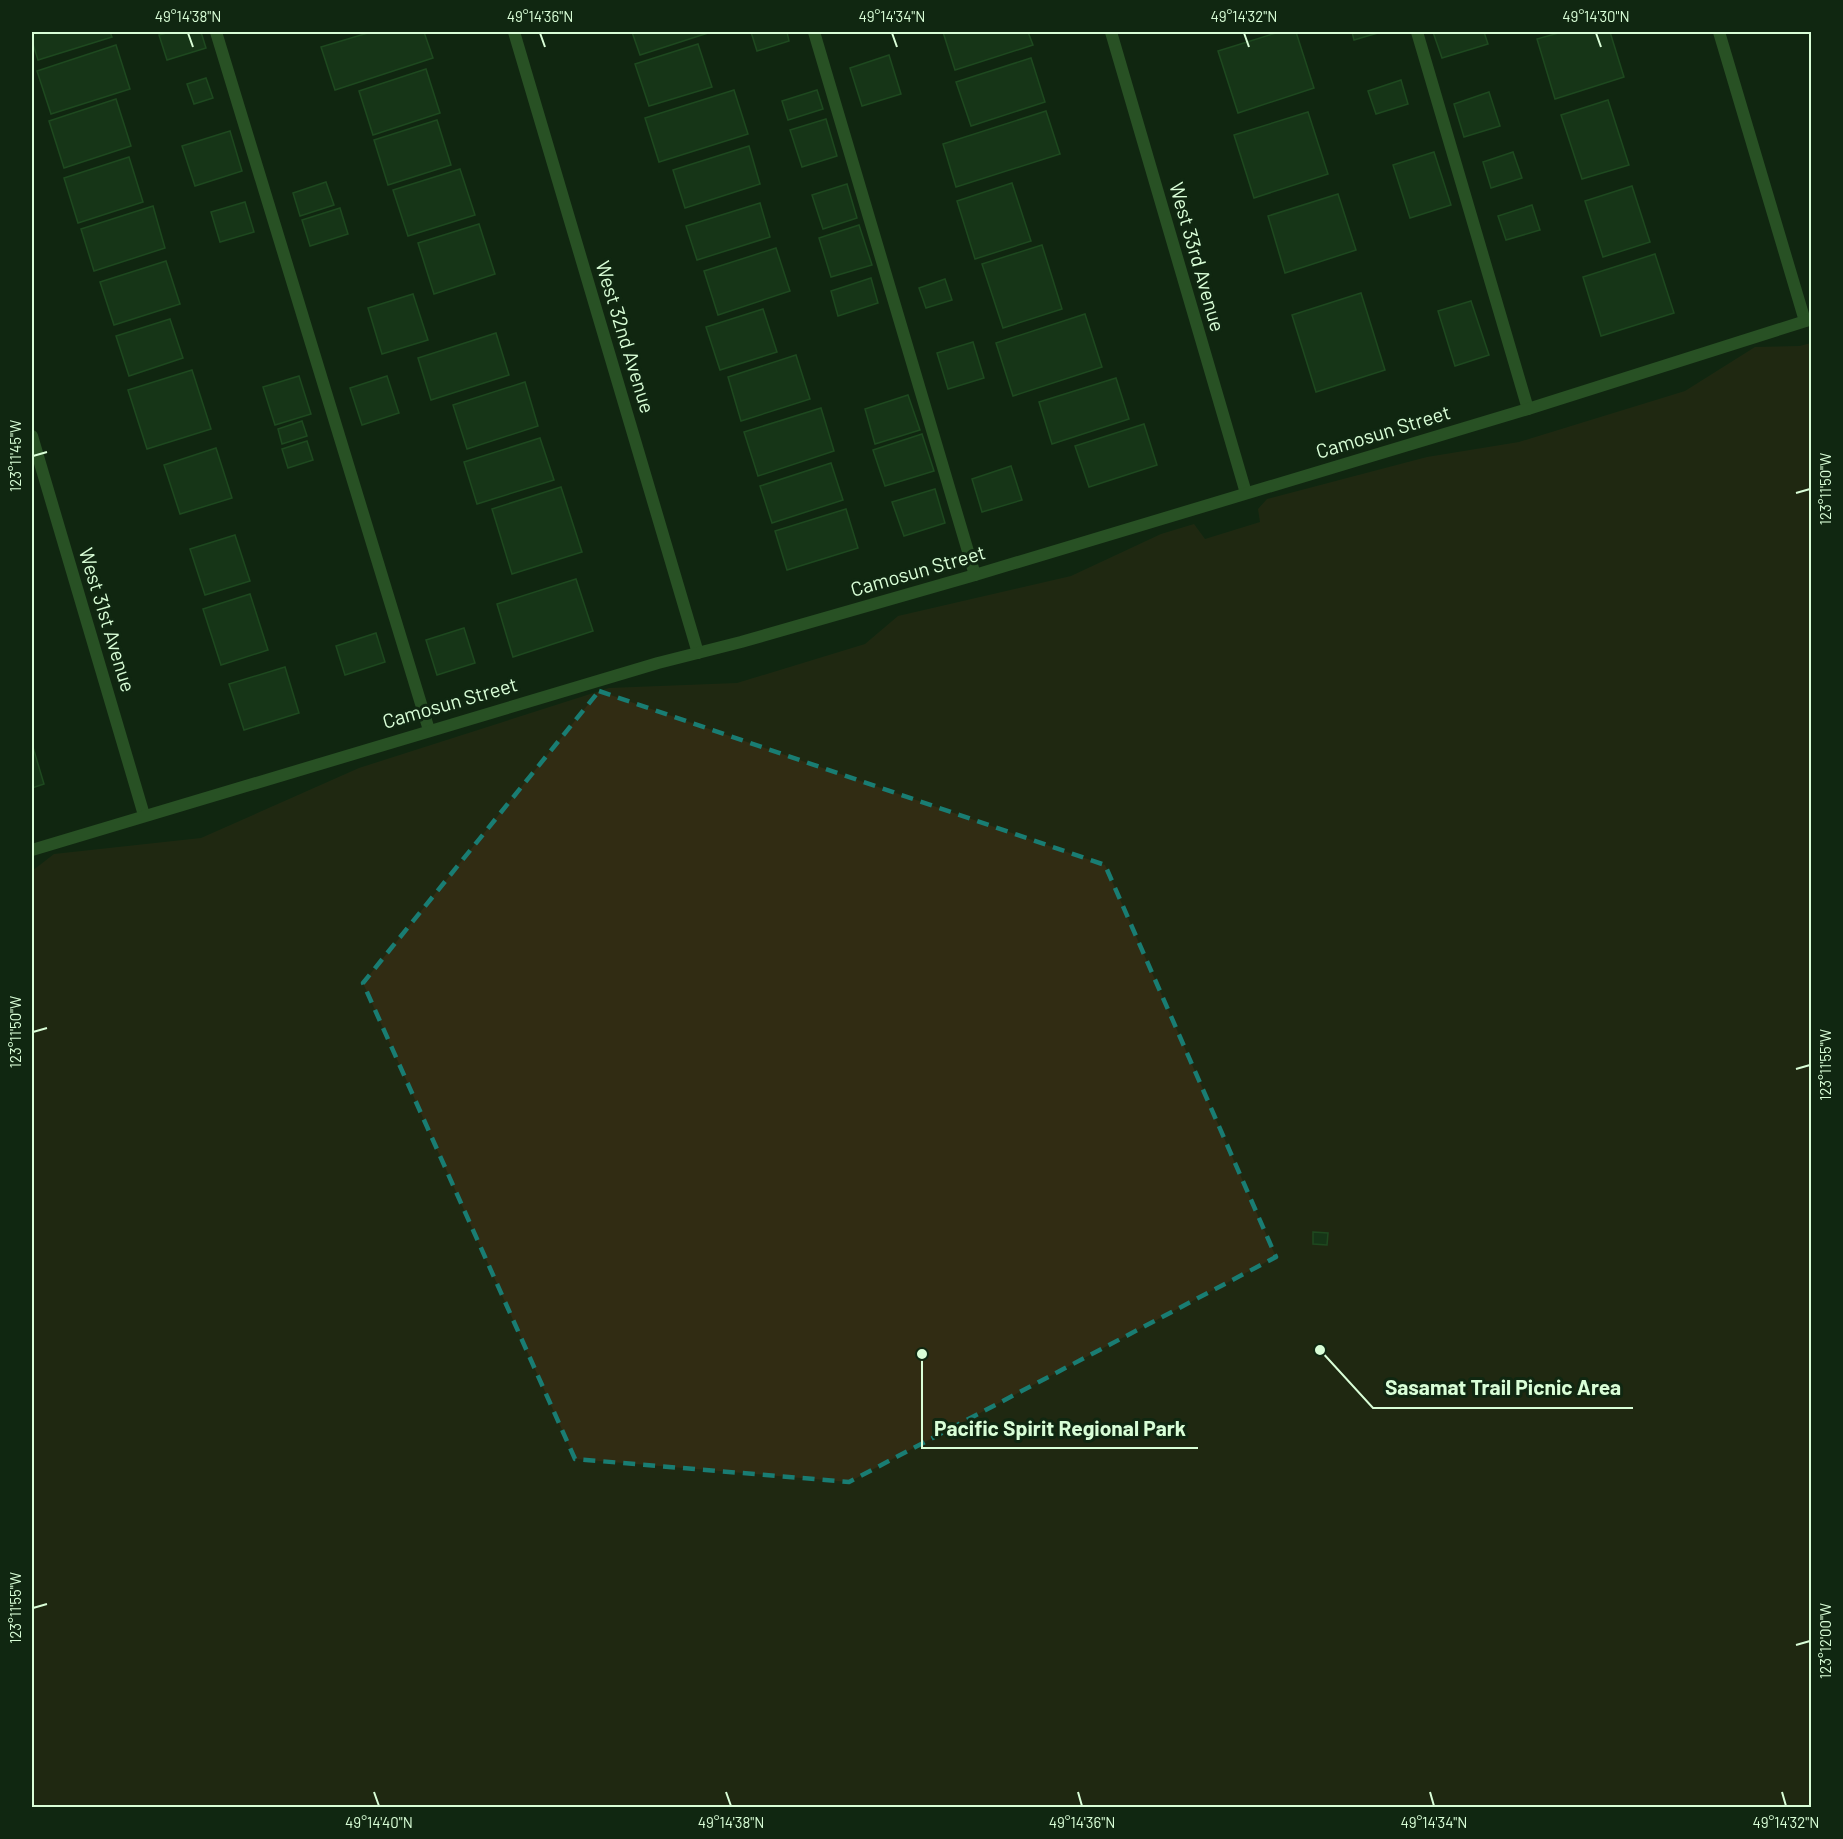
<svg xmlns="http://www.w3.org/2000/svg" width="1843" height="1839" viewBox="0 0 1843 1839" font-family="Barlow,sans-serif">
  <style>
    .green { fill: #312c13 }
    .building { fill: #1d481f; stroke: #2f7332; stroke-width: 1.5 }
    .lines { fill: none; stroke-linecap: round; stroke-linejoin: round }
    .lane { stroke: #45853c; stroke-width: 12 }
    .street { stroke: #45853c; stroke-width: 12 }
    .marked { fill: none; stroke: #197d73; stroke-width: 4.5; stroke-dasharray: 12 8; stroke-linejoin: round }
    .ticks { fill: none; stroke: #d9fed7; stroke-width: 2 }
    .labels { text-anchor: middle; stroke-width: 6; stroke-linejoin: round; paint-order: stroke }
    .street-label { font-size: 20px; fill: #d9fed7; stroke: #102711 }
    .leader { fill: none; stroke: #d9fed7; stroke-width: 2 }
    .callout-dot { fill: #d9fed7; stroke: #102711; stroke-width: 2 }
    .callout-label { font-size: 21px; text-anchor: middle; font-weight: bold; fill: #d9fed7; stroke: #102711; stroke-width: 6; stroke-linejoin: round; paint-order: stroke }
    .neatline { fill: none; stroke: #d9fed7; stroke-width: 2 }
    .ticks-label { font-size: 15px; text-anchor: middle; fill: #d9fed7 }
  </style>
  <rect width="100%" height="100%" fill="#102711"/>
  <polygon class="green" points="1811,343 1811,1807 32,1807 32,871 54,854 201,838 359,768 609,688 737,683 865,644 898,616 1071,576 1161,534 1194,524 1205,539 1260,522 1258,509 1267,499 1427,457 1519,442 1685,391 1755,347 1800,346"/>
  <g class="building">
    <polygon points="32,32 110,32 112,37 38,60 32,41"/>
    <polygon points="170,32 201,32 206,48 167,60 159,35"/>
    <polygon points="371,32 424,32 433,58 335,90 321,47"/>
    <polygon points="632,32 711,32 640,55"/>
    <polygon points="751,32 787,32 789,41 757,51"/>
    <polygon points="943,32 1028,32 1033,45 955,70"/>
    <polygon points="1279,32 1296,32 1314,88 1238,113 1218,51"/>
    <polygon points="1352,32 1381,32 1354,40"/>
    <polygon points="1433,32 1484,32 1488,44 1442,58"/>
    <polygon points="1562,32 1610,32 1624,77 1555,99 1537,39"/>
    <polygon points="698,44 712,87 649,106 635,64"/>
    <polygon points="116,45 130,89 51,114 37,71"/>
    <polygon points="889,55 901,94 862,106 850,68"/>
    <polygon points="1031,58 1045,102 971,126 956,82"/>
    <polygon points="426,69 440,113 373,135 359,91"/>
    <polygon points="206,78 213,98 194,104 187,84"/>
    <polygon points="1401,80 1408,104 1376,114 1368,91"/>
    <polygon points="734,90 748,134 659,162 645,118"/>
    <polygon points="817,90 823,109 788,120 782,101"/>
    <polygon points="1489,92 1500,126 1464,137 1454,104"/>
    <polygon points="116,99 131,146 64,168 49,121"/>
    <polygon points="1608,100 1629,165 1582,179 1561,115"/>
    <polygon points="1046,111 1060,154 956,187 943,144"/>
    <polygon points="1308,112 1328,174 1254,198 1234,135"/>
    <polygon points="826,119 837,156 802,167 790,130"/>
    <polygon points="437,120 451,165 388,185 374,140"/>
    <polygon points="230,131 242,171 195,186 182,146"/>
    <polygon points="749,146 760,184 685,208 673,170"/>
    <polygon points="1434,152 1451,205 1410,218 1393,165"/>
    <polygon points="1513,152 1522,178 1491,188 1483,162"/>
    <polygon points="129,157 143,202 78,223 64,178"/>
    <polygon points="460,169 475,215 408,236 393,190"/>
    <polygon points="326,182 334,205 300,216 293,193"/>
    <polygon points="1012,183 1031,241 975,259 957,201"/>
    <polygon points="847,184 857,218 823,229 812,195"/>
    <polygon points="1632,186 1650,242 1603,257 1585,201"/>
    <polygon points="1338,194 1356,250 1285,273 1268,216"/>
    <polygon points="245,202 254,232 220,242 211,212"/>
    <polygon points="760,203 770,237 697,260 686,226"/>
    <polygon points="1532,205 1540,230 1506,240 1498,216"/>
    <polygon points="153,206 165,248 94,271 81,229"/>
    <polygon points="340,208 348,234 310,246 302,220"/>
    <polygon points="479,224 495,274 434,294 418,243"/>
    <polygon points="859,225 872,265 831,277 819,238"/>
    <polygon points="1042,245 1062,309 1003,328 982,264"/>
    <polygon points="776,248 790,291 718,315 704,271"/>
    <polygon points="1655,254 1674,313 1601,336 1583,277"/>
    <polygon points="166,261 180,304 114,325 100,282"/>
    <polygon points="871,278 878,303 838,316 831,291"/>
    <polygon points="945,279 952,300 926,308 919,288"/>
    <polygon points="1361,293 1385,370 1316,392 1292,315"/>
    <polygon points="413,294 428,340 382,354 368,308"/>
    <polygon points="1471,301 1489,355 1455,366 1438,311"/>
    <polygon points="763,309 777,352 720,370 706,327"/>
    <polygon points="1085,314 1102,367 1013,396 996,343"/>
    <polygon points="170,319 183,358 129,376 116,336"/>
    <polygon points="496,333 509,375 431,400 418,358"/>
    <polygon points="973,342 984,378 948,389 937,353"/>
    <polygon points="796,355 810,399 741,421 728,377"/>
    <polygon points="192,370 211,429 147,449 128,390"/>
    <polygon points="299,376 311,414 275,425 263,387"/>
    <polygon points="387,376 399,413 362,425 350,388"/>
    <polygon points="1116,378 1129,419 1052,444 1039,402"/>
    <polygon points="525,382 538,426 467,449 453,405"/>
    <polygon points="908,395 920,430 875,444 865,409"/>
    <polygon points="821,408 834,451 758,476 744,432"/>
    <polygon points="302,421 307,436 282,444 278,429"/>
    <polygon points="1144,424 1157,465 1089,487 1075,446"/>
    <polygon points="922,434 934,471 885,486 873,450"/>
    <polygon points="540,438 554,480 477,504 464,462"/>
    <polygon points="307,441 313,460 288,468 282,449"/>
    <polygon points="216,448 232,498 180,514 164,465"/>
    <polygon points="831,463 843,500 772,523 760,486"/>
    <polygon points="1011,466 1022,500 982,512 972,479"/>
    <polygon points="561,487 582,552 512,574 492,509"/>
    <polygon points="935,489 945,523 904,536 892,502"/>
    <polygon points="846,509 858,548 787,570 775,531"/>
    <polygon points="235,535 250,581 205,595 190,549"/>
    <polygon points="576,579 593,631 513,657 497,604"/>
    <polygon points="250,594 268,650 221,665 203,609"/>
    <polygon points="464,628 475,663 437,675 426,640"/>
    <polygon points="376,633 385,662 345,675 336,646"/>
    <polygon points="285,667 299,713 244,730 229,684"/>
    <polygon points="32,744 44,784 32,788"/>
    <polygon points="1313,1232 1328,1233 1327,1245 1313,1244"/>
  </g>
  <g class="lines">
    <g class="lane">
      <polyline points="216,32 429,730"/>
      <polyline points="814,32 975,575"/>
      <polyline points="1417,32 1528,409"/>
    </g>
    <g class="street">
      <polyline points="514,32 698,653"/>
      <polyline points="1111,32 1246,493"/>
      <polyline points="1719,32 1805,321"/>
      <polyline points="32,436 144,815"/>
      <polyline points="32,850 658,663 741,642 975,575 1528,409 1812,319"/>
    </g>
  </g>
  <path d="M0 0H1843V1839H0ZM 599,691 L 1105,865 L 1276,1257 L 849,1482 L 575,1459 L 363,983 Z" fill="#102711" fill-opacity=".55" fill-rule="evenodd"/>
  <path class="marked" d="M 599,691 L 1105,865 L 1276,1257 L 849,1482 L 575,1459 L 363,983 Z"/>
  <path class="ticks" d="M 188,33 L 193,47M 540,33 L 545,47M 892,33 L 897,47M 1244,33 L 1249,47M 1596,33 L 1601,47M 33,456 L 47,452M 1796,493 L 1810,489M 33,1032 L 47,1028M 1796,1069 L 1810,1065M 33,1608 L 47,1604M 1796,1645 L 1810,1641M 374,1792 L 379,1806M 726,1792 L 731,1806M 1078,1792 L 1082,1806M 1430,1792 L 1434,1806M 1782,1792 L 1786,1806"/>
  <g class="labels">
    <g class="street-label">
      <text transform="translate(1197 257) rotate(74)" y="7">West 33rd Avenue</text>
      <text transform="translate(625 337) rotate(73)" y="7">West 32nd Avenue</text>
      <text transform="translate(1383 432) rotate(-17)" y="7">Camosun Street</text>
      <text transform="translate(918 571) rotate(-16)" y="7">Camosun Street</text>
      <text transform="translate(107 620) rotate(73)" y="7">West 31st Avenue</text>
      <text transform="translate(450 703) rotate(-16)" y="7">Camosun Street</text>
    </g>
  </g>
  <path class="leader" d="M1320 1350L1373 1408H1633M922 1354L922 1448H1198"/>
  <g class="callout-dot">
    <circle cx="1320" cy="1350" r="6"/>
    <circle cx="922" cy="1354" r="6"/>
  </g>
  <g class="callout-label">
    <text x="1503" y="1395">Sasamat Trail Picnic Area</text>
    <text x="1060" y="1436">Pacific Spirit Regional Park</text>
  </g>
  <rect width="1843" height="1839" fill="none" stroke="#102711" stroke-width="66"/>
  <rect x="33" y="33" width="1777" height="1773" class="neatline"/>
  <g class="ticks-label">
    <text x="188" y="22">49°14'38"N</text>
    <text x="540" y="22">49°14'36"N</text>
    <text x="892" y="22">49°14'34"N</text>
    <text x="1244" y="22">49°14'32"N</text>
    <text x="1596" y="22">49°14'30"N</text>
    <text transform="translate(16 456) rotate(-90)" y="5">123°11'45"W</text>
    <text transform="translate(1826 489) rotate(-90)" y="5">123°11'50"W</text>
    <text transform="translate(16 1032) rotate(-90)" y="5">123°11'50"W</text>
    <text transform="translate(1826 1065) rotate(-90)" y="5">123°11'55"W</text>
    <text transform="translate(16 1608) rotate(-90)" y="5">123°11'55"W</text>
    <text transform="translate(1826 1641) rotate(-90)" y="5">123°12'00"W</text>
    <text x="379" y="1828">49°14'40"N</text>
    <text x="731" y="1828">49°14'38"N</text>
    <text x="1082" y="1828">49°14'36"N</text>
    <text x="1434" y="1828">49°14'34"N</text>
    <text x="1786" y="1828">49°14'32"N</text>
  </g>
</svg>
